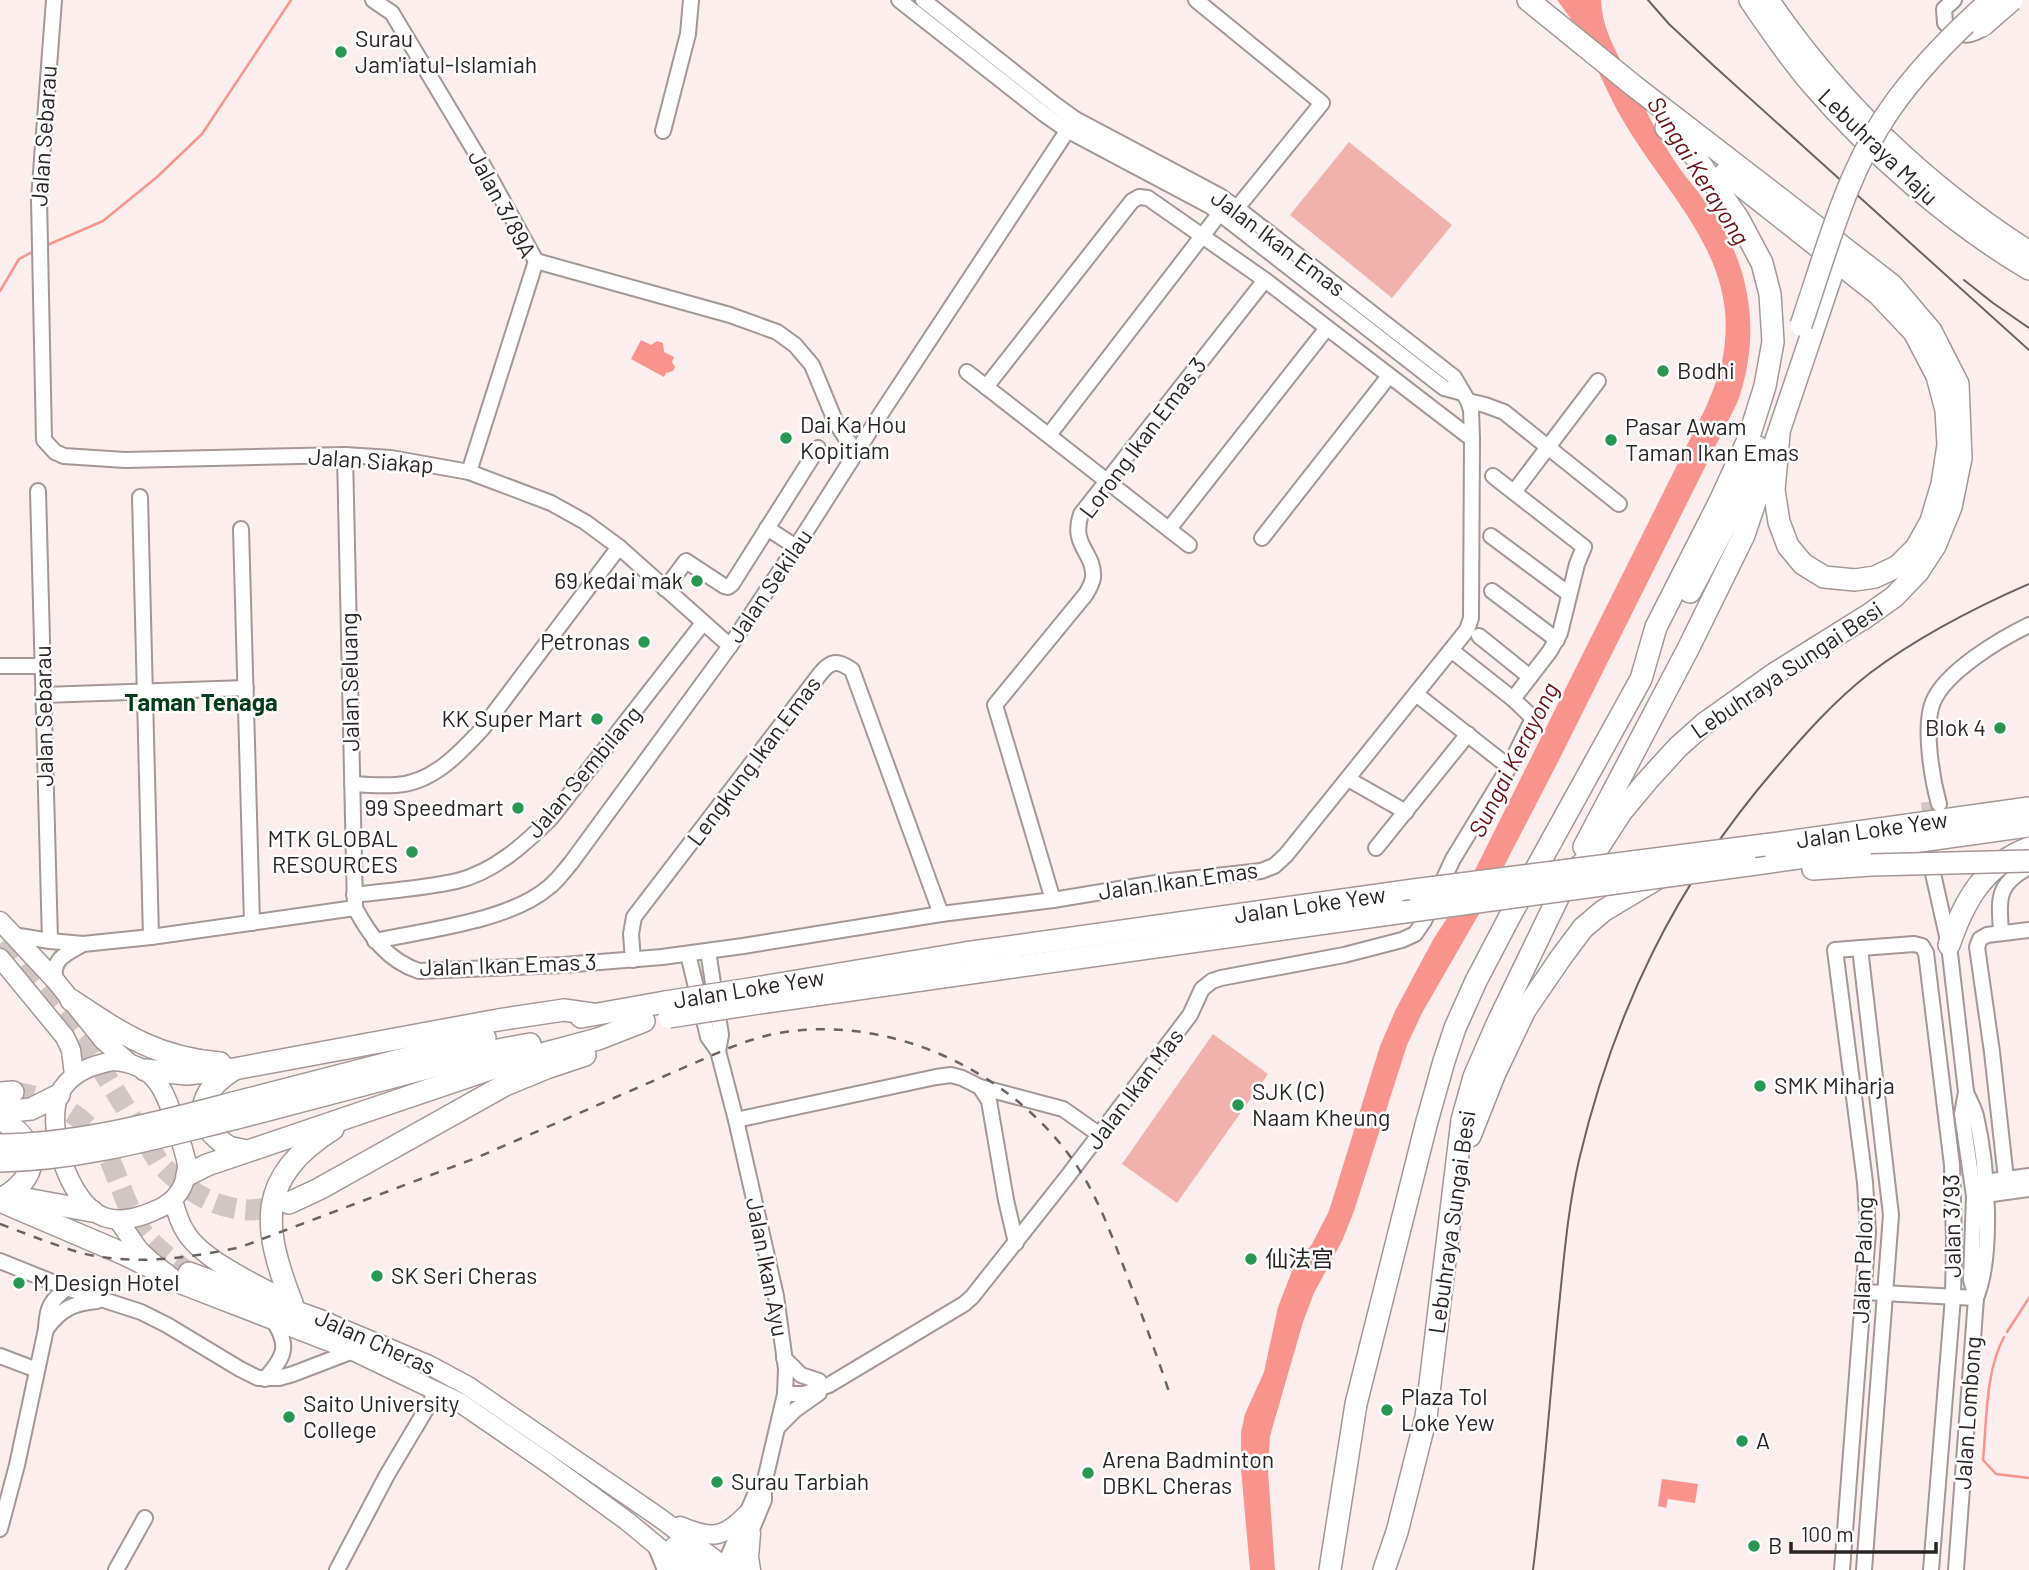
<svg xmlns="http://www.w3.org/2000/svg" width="2029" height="1570" viewBox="0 0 2029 1570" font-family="Barlow,'Noto Sans SC',sans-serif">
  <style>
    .green { fill: #f1b2ac }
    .water { fill: #f8948c }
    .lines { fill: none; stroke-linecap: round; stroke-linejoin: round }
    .stream { stroke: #f8948c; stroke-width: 2.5 }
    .minor-tunnel { stroke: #d1c6c4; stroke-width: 14; stroke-dasharray: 14 7; stroke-linecap: butt }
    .highway-tunnel { stroke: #d1c6c4; stroke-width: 21; stroke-dasharray: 21 10; stroke-linecap: butt }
    .minor-casing { stroke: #a49796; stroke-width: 18 }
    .major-casing { stroke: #a49796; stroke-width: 21 }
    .highway-casing { stroke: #a49796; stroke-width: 24 }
    .minor { stroke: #fff; stroke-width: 14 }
    .major { stroke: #fff; stroke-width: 18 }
    .highway { stroke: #fff; stroke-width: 21 }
    .tram { stroke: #6a6361; stroke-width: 2 }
    .rail { stroke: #6a6361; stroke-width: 2.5; stroke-dasharray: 9 9; stroke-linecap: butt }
    .highway-bridge-casing { stroke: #a49796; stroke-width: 24; stroke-linecap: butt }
    .highway-bridge { stroke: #fff; stroke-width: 21 }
    .poi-dot { fill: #279751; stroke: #fefefe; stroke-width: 2.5 }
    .labels { text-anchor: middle; stroke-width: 5; stroke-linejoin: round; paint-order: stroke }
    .poi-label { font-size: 23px; fill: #2a2524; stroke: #fefefe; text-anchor: start }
    .street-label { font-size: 23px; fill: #2a2524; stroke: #fefefe }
    .water-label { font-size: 24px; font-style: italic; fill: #681013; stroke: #fefefe }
    .neighbourhood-label { font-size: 24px; font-weight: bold; fill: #053c1b; stroke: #fefefe }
  </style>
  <rect width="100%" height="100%" fill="#fbeeec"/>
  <g class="green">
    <polygon points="1349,142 1452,225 1392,298 1290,215"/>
    <polygon points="1213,1034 1268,1074 1177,1203 1122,1164"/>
  </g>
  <g class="water">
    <path d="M 1557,0 L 1601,0 C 1602,28 1616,51 1628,75 C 1643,105 1661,142 1680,169 C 1695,189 1712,207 1724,230 C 1754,284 1758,343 1738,401 L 1560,758 L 1483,907 L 1422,1013 L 1407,1045 L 1354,1211 L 1342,1241 L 1314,1293 L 1303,1322 L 1270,1436 L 1268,1471 L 1275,1570 L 1250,1570 L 1241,1469 L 1241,1432 L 1245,1414 L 1264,1372 L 1278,1307 L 1292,1271 L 1312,1244 L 1329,1211 L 1380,1046 L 1396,1009 L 1434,938 L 1462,896 L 1706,407 C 1713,390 1720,374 1723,356 C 1741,257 1666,196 1621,117 C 1599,78 1586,35 1557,0 Z"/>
    <polygon points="641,340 651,345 657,341 663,343 664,352 674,357 672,362 675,367 673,371 666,373 664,377 631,359"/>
    <polygon points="1662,1479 1698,1484 1695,1503 1668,1499 1666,1508 1658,1506"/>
  </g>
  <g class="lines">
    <g class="stream">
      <polyline points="45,246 103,221 157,177 202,134 291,0"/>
      <polyline points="0,291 19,259 36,250"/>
      <polyline points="2007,1332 2029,1298"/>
      <path d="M 2004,1337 C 1985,1373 1987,1420 1983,1460 L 1996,1474 L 2029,1478"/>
    </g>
    <polyline class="minor-tunnel" points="1928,802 1932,869"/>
    <g class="highway-tunnel">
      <path d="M 0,944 L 85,1042 L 158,1161 C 182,1188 213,1209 250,1210 C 262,1210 277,1205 289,1203"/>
      <path d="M 13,1092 C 47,1097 80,1111 100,1141 C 117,1169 123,1202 141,1230 C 153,1247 172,1260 189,1273"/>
    </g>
    <g class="minor-casing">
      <g id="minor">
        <polyline points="54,0 39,199 44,440 55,452 64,456 125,460 345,455 391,458 469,472 551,503 585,522 619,547 730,646"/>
        <polyline points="373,0 392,13 483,165 536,261 469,472"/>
        <polyline points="899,0 1044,114 1067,130 1210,206 1444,388 1463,393"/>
        <path d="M 1954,0 L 1944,9 L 1945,23 C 1962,39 1971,38 1989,24"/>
        <polyline points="663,131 688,34 691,0"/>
        <polyline points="536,261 730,315 777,332 795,345 812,365 836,423 856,453"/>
        <polyline points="967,372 1189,545"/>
        <polyline points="986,387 1132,201 1139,197 1148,198 1265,280 1472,439"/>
        <polyline points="1468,401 1485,405 1504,412 1619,504"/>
        <polyline points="1049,435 1220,213 1237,208 1322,103 1196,0"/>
        <path d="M 345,455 L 355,908 C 370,936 388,961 419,971 L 563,965 L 662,957 L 743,946 L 941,914 L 1053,900 L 1162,882 L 1261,871 L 1274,866 L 1286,855 L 1467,630 L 1471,618 L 1472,439 L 1471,410 L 1468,401 L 1454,377 L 1237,208 L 1220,196 L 1075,119 L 1053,103 L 923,0"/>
        <polyline points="1493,476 1584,547 1577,564 1560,633 1550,651 1513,699"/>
        <polyline points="38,491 50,941"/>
        <polyline points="1514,492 1598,381"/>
        <polyline points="140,497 151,937"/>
        <polyline points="767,528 796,547"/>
        <polyline points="241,529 252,923"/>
        <polyline points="1169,529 1327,328"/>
        <polyline points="1491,536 1569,594"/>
        <polyline points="1262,538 1389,376"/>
        <polyline points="665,589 686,561 724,586 728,587 732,584 818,448"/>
        <polyline points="1492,591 1557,640"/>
        <polyline points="1479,636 1530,677"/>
        <polyline points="0,666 43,666"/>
        <polyline points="1416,694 1509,767"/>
        <polyline points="43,695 246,688"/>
        <polyline points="1348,779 1406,812"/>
        <path d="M 352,784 C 366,785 382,786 396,785 C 432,783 459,754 482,729 L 619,547"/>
        <path d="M 1939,804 C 1932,779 1923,726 1933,702 C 1945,672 2000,639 2029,625"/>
        <polyline points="1376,848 1468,734"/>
        <polyline points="1932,869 1949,945 1966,1092 1962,1114 1974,1196 1971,1280 1976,1298"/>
        <path d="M 354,895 C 387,891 426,888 457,881 C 494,872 525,844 551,818 L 703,623"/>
        <path d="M 1053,900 L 995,705 L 1086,594 C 1089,589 1092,583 1093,578 C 1095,552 1070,546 1081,514 L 1265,280"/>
        <path d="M 2001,932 C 1999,898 1996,885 2029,867"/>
        <polyline points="13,935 50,941 83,944 151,937 355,908"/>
        <path d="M 375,941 C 426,930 510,921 549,887 C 557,881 564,871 571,863 L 730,646 L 796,547 L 882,412 L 1075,119"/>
        <polyline points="1860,948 1891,1215 1864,1570"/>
        <polyline points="708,951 721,1035 718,1051"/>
        <polyline points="688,954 708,1037 718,1051 736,1120 776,1296 786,1369 785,1394 764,1484 764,1500 735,1570"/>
        <path d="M 633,960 L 631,934 L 634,917 L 820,674 C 831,660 838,660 852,670 L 941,914"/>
        <path d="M 55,980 C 52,958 66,954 83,944"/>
        <polyline points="980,1087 989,1101 1006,1200 1016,1243"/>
        <polyline points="736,1120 936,1077 951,1075 962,1078 980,1087 1063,1109 1100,1135"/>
        <polyline points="2006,1179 1992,1052 1977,947 1980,939 1987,935 2029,930"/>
        <polyline points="1977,1183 2029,1176"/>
        <polyline points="1978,1196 2029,1189"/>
        <polyline points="0,1261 67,1288 141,1312 167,1325 240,1369 258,1378 279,1378 293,1374 353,1351"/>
        <polyline points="1864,1292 1976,1298"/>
        <path d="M 46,1329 C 61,1309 73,1303 97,1301"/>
        <polyline points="0,1356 37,1370"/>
        <polyline points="784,1358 801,1375 819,1381"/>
        <path d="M 265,1379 C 285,1356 290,1346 273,1320"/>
        <polyline points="785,1394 804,1394 829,1385 964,1304 972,1297 1067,1177 1190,1015 1202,989 1212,981 1221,978 1344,955 1402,940 1415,934 1424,921 1453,859 1509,767 1533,718 1513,699 1451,650"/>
        <polyline points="778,1427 795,1410 819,1393"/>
        <path d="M 0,1529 L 17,1465 L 46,1329 C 47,1308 50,1301 67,1288"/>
        <polyline points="655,1545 665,1570"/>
        <polyline points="724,1566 754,1497 764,1484"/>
        <polyline points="116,1570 145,1518"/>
        <polyline points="337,1570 387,1475 437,1391"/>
        <polyline points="1842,1570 1868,1232 1865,1182 1835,950 1914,944 1922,946 1926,953 1952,1165 1954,1241 1953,1297 1931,1570"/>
        <path d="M 1956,1570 L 1976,1298 C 1994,1254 1987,1163 1976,1116 C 1974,1108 1969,1100 1966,1092"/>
      </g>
    </g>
    <g class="major-casing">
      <g id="major">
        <polyline points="0,921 55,980 103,1040 128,1062"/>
        <polyline points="0,958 65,1037 71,1050 74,1075"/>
        <path d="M 113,1061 C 154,1064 163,1086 175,1122 C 179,1136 184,1150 187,1164 C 187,1186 176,1202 156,1210 C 141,1217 120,1223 104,1217 C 68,1205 42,1119 62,1089 C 74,1071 93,1065 113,1061 Z"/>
        <path d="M 173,1200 C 176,1211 179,1222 185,1231 C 201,1260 260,1286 290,1302"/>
        <polyline points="118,1220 139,1250 152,1262 180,1284 353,1351 459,1402 546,1462 627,1521 686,1570"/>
        <polyline points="317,1318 429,1365 468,1386 660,1518 729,1570"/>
        <path d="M 680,1526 C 711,1539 723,1539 747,1514"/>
        <polyline points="674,1546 708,1570"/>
        <polyline points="751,1570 749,1557 751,1533"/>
      </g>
    </g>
    <g class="highway-casing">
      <g id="highway">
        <path d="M 1750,0 C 1769,28 1788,56 1810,82 C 1869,151 1951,223 2029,269"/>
        <path d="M 1768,0 C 1837,101 1926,186 2029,252"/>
        <polyline points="1725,173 1878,294 1914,332 1937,376 1946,410 1948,445 1942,484 1931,521 1916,548 1898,566 1875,577 1855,580 1824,577 1803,564 1788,546 1779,522 1774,490 1779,434"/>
        <polyline points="1690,592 1733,511 1758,447"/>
        <polyline points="1764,845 2029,808"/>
        <polyline points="1584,847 1688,649 1744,535 1835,265"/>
        <polyline points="1748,865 2029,826"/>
        <polyline points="1813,869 1871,865"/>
        <path d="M 1949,945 C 1964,901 1984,865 2029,848"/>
        <polyline points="756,988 965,953 1414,890"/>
        <path d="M 71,1000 C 122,1034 157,1058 220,1063"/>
        <polyline points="759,1003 1404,912"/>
        <polyline points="581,1017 665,1002"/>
        <polyline points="145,1070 187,1074 234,1069 498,1020 564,1010 592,1014"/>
        <path d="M 233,1070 C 210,1084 192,1107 212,1133 C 217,1138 223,1144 229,1147 C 234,1149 240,1149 246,1151"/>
        <polyline points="0,1093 13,1092"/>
        <polyline points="233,1103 485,1038"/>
        <polyline points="0,1112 31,1109 59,1095"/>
        <polyline points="237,1118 488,1052 530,1044"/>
        <path d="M 0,1119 C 36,1139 44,1172 6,1196"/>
        <polyline points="1470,1136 1495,1073 1525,1010 1562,956 1583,928 1603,911 1658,878"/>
        <polyline points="187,1175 207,1165 508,1063 598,1039 644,1021"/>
        <polyline points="15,1197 92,1211"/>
        <polyline points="0,1201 124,1254 165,1274"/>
        <polyline points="289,1203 319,1189 505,1085 549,1067 585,1055"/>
        <polyline points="189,1273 327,1323"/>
        <path d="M 292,1303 C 262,1226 256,1178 333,1129"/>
        <polyline points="1330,1570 1356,1404 1426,1125 1444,1061 1455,1028 1476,981 1510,916 1641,679 1656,627 1720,501 1748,440 1765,386 1773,342 1770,294 1762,263 1738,218 1685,142 1666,128"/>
        <polyline points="1384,1570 1397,1532 1426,1417 1462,1120 1474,1077 1497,1024 1568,877 1596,851 1622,811 1647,781 1678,747 1705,723 1774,674 1867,616 1894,597 1918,572 1935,546 1951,507 1961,458 1958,384 1931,331 1892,285 1634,86 1528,0"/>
      </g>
    </g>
    <use href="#minor" class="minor"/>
    <use href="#major" class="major"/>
    <use href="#highway" class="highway"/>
    <g class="tram">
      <polyline points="1648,0 1669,24 1714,66 2029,350"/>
      <polyline points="1964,280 1993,303 2029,328"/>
      <path d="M 1533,1570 C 1544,1482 1550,1394 1559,1306 C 1564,1257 1568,1208 1579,1160 C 1614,1012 1675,885 1775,769 C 1804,735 1834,701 1870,673 C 1918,637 1974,608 2029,584"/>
    </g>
    <path class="rail" d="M 0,1224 C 27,1234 54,1245 81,1253 C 135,1266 188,1258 241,1247 L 476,1158 L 729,1048 C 747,1041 765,1035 785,1032 C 893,1016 1009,1071 1072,1159 C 1098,1195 1112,1237 1128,1278 C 1143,1318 1158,1358 1171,1398"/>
    <g class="highway-bridge-casing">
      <g id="highway-bridge">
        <polyline points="1982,26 2012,0"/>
        <path d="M 1801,325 C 1826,253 1845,175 1889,111 C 1917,70 1954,33 1991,0"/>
        <polyline points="1871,865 2029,861"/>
        <polyline points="1414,890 1764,845"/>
        <polyline points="1404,912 1748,865"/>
        <polyline points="665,1002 756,988"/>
        <polyline points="669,1017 759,1003"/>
        <path d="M 0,1145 C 79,1144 156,1123 233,1103"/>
        <path d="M 0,1161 C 81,1160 159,1137 237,1118"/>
      </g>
    </g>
    <use href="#highway-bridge" class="highway-bridge"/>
  </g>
  <g class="poi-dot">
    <circle cx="341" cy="52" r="7"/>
    <circle cx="1663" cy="371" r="7"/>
    <circle cx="786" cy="438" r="7"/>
    <circle cx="1611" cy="440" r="7"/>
    <circle cx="697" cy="581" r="7"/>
    <circle cx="644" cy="642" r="7"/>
    <circle cx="597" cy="719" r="7"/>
    <circle cx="2000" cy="728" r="7"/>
    <circle cx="518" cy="808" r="7"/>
    <circle cx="412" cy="852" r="7"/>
    <circle cx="1760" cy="1086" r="7"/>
    <circle cx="1238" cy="1105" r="7"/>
    <circle cx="1251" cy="1259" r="7"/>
    <circle cx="377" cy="1276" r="7"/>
    <circle cx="19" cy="1283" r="7"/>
    <circle cx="1387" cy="1410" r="7"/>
    <circle cx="289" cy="1417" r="7"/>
    <circle cx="1742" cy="1441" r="7"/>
    <circle cx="1088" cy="1473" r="7"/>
    <circle cx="717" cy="1482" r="7"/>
    <circle cx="1754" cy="1546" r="7"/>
  </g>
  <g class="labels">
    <g class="poi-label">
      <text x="355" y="47">Surau<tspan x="355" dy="26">Jam'iatul-Islamiah</tspan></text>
      <text x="1677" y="379">Bodhi</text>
      <text x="800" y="433">Dai Ka Hou<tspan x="800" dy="26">Kopitiam</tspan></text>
      <text x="1625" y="435">Pasar Awam<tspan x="1625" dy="26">Taman Ikan Emas</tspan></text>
      <text x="683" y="589" text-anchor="end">69 kedai mak</text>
      <text x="630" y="650" text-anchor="end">Petronas</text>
      <text x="583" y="727" text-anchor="end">KK Super Mart</text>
      <text x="1986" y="736" text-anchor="end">Blok 4</text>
      <text x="504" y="816" text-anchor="end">99 Speedmart</text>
      <text x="398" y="847" text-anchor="end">MTK GLOBAL<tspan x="398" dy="26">RESOURCES</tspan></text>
      <text x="1774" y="1094">SMK Miharja</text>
      <text x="1252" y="1100">SJK (C)<tspan x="1252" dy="26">Naam Kheung</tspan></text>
      <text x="1265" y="1267">仙法宫</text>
      <text x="391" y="1284">SK Seri Cheras</text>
      <text x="33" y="1291">M Design Hotel</text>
      <text x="1401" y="1405">Plaza Tol<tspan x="1401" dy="26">Loke Yew</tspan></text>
      <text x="303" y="1412">Saito University<tspan x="303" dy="26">College</tspan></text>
      <text x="1756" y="1449">A</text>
      <text x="1102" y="1468">Arena Badminton<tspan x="1102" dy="26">DBKL Cheras</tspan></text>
      <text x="731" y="1490">Surau Tarbiah</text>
      <text x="1768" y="1554">B</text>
    </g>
    <g class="street-label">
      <text transform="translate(44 136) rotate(-86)" y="8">Jalan Sebarau</text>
      <text transform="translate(1878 147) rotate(44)" y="8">Lebuhraya Maju</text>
      <text transform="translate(502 204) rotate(62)" y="8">Jalan 3/89A</text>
      <text transform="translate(1278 243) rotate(37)" y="8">Jalan Ikan Emas</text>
      <text transform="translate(1143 438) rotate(-53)" y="8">Lorong Ikan Emas 3</text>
      <text transform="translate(371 461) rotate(4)" y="8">Jalan Siakap</text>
      <text transform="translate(770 586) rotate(-56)" y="8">Jalan Sekilau</text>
      <text transform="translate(1787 670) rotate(-34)" y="8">Lebuhraya Sungai Besi</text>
      <text transform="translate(350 682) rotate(-91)" y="8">Jalan Seluang</text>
      <text transform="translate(44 716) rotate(-91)" y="8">Jalan Sebarau</text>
      <text transform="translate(754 761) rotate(-53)" y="8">Lengkung Ikan Emas</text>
      <text transform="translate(584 772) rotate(-50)" y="8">Jalan Sembilang</text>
      <text transform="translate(1872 830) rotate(-8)" y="8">Jalan Loke Yew</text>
      <text transform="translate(1178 881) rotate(-8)" y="8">Jalan Ikan Emas</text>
      <text transform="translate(1310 905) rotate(-8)" y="8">Jalan Loke Yew</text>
      <text transform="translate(508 965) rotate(-2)" y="8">Jalan Ikan Emas 3</text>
      <text transform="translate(749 989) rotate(-9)" y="8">Jalan Loke Yew</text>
      <text transform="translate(1135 1089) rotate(-53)" y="8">Jalan Ikan Mas</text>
      <text transform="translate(1452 1222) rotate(-82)" y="8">Lebuhraya Sungai Besi</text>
      <text transform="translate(1952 1226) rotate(-91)" y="8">Jalan 3/93</text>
      <text transform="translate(1863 1260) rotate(-88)" y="8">Jalan Palong</text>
      <text transform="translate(767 1267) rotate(79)" y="8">Jalan Ikan Ayu</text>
      <text transform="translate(375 1342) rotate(24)" y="8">Jalan Cheras</text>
      <text transform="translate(1968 1413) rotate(-86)" y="8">Jalan Lombong</text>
    </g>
    <g class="water-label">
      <text transform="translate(1698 171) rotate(58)" y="8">Sungai Kerayong</text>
      <text transform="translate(1514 760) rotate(-63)" y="8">Sungai Kerayong</text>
    </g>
    <g class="neighbourhood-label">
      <text x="201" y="711">Taman Tenaga</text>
    </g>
  </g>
  <path d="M1791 1542v10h145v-10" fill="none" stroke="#2a2524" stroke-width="3.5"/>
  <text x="1801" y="1542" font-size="21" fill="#2a2524" stroke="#fefefe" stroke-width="5" paint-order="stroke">100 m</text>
</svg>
